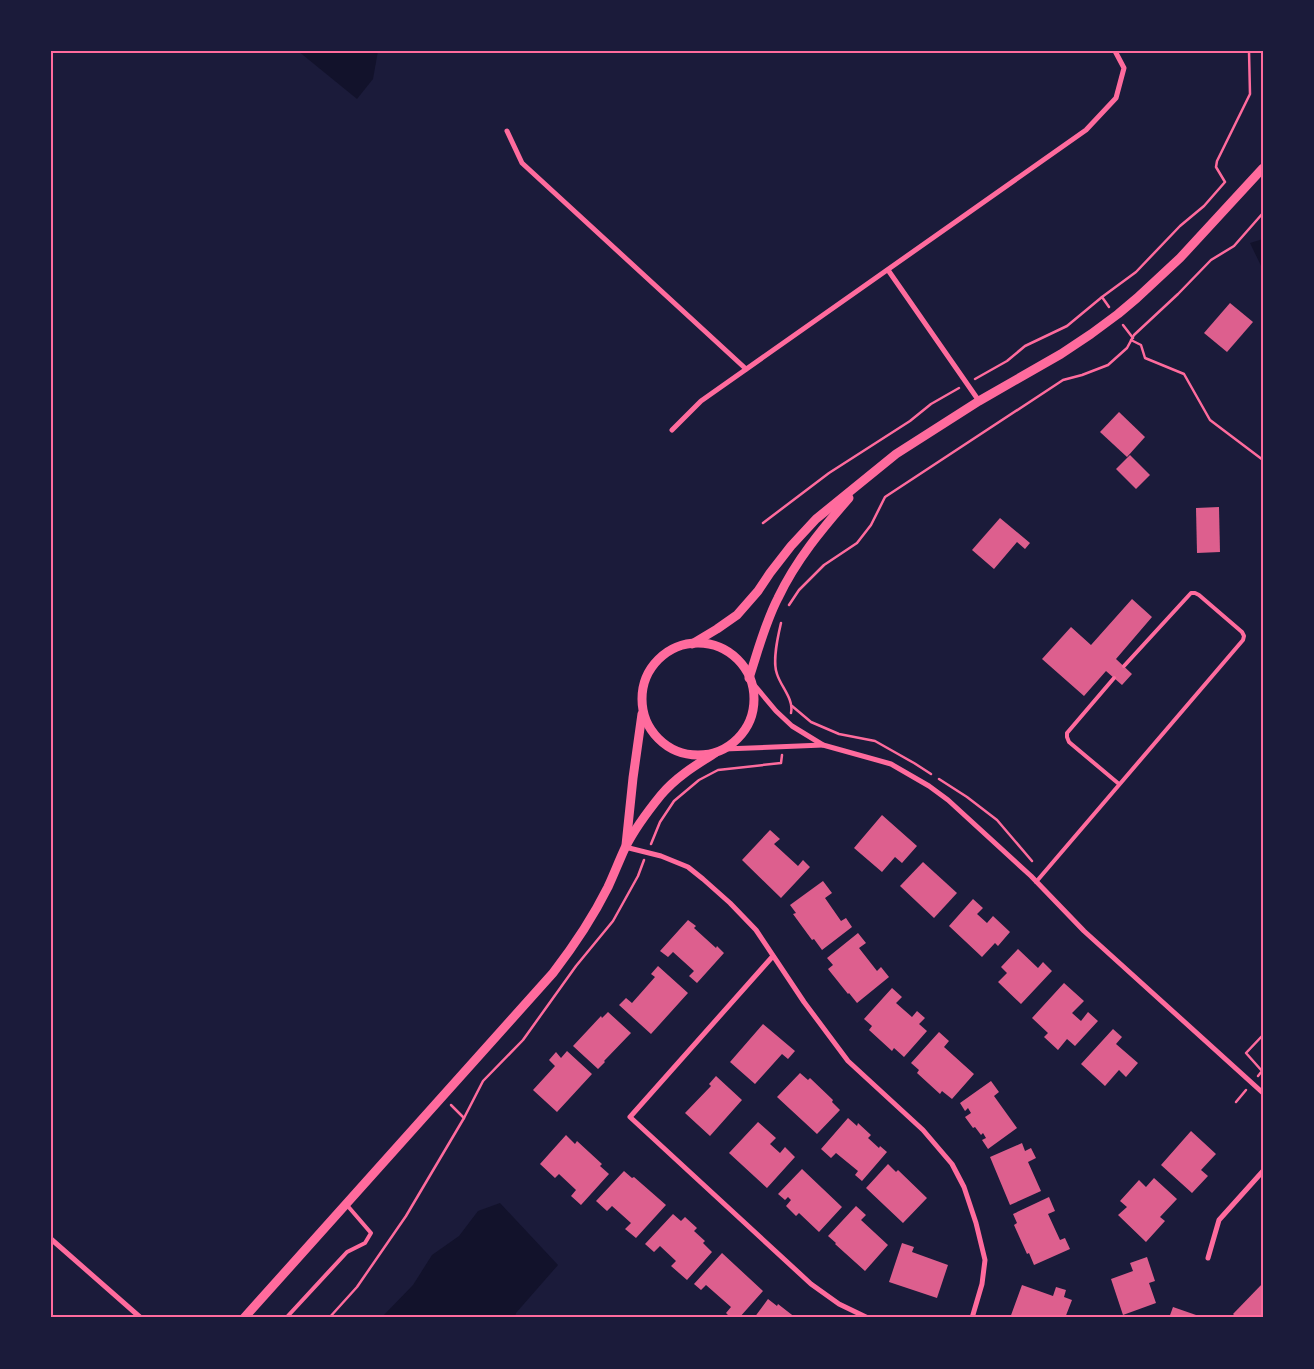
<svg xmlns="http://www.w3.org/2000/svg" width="1314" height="1369" viewBox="0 0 1314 1369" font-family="Rubik,sans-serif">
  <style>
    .water { fill: #12122b }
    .building { fill: #dd5f8e }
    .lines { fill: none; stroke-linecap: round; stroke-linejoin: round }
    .path { stroke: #ff6b9d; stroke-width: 2.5 }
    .service { stroke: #ff6b9d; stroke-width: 4 }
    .minor { stroke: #ff6b9d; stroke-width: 5 }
    .tertiary { stroke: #ff6b9d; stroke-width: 9 }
    .neatline { fill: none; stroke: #ff6b9d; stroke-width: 2 }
  </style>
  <rect width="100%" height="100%" fill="#1b1b3a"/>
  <g class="water">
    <polygon points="298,51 378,51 373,79 357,99"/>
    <polygon points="1263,239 1263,270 1250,243"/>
    <polygon points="500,1203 558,1265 516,1313 515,1318 381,1318 413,1285 432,1255 459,1236 478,1211"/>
  </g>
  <g class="building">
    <polygon points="1230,303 1253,322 1227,352 1204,333"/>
    <polygon points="1119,412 1145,437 1127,457 1100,432"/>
    <polygon points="1130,455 1150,475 1136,489 1116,469"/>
    <polygon points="1219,507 1220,552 1197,553 1196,508"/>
    <polygon points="1000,518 1030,543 1025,549 1017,542 994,569 972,550"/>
    <polygon points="1132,599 1152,617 1116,659 1132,674 1122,685 1106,671 1084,696 1042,659 1071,627 1091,645"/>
    <polygon points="882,815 917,846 902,863 895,857 882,872 854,848"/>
    <polygon points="770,830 780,839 774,844 798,866 803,860 810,867 781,898 742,860"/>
    <polygon points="923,862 957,893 934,918 900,886"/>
    <polygon points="823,881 832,893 825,898 841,921 846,918 852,927 822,950 814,939 812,940 793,914 796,913 790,905"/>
    <polygon points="973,899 983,908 977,914 987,923 993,916 1010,932 998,946 995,943 982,957 949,926"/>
    <polygon points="688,920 696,926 694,928 716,948 717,946 724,953 697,983 689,976 694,971 673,952 668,957 660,951"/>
    <polygon points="858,933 866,943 859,948 877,971 881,967 889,977 857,1003 849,993 848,994 828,969 833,965 827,958"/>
    <polygon points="1018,949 1038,968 1043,962 1052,971 1021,1004 998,982 1007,973 1001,967"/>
    <polygon points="658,966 688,993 651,1034 619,1005 626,998 632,1003 655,977 651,974"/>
    <polygon points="1064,983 1084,1001 1072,1013 1081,1021 1088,1012 1098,1021 1075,1046 1067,1039 1058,1050 1044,1037 1048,1033 1032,1018"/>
    <polygon points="892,988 902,997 896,1003 912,1017 917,1011 925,1018 919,1024 927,1031 904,1057 894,1048 892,1051 869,1030 872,1026 864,1019"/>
    <polygon points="608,1012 631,1033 604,1061 605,1062 598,1069 573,1046 601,1016 602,1018"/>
    <polygon points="763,1024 795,1051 788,1059 782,1054 755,1084 730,1062"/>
    <polygon points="1113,1029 1122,1037 1116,1044 1138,1063 1126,1077 1119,1070 1105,1086 1081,1064"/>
    <polygon points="939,1032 949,1041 944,1047 974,1074 952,1099 942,1091 940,1094 917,1073 919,1070 911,1063"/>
    <polygon points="567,1051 592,1074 557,1112 533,1090 555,1066 549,1060 556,1052 561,1058"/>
    <polygon points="800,1073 808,1080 810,1078 833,1100 832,1102 840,1110 817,1134 777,1097"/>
    <polygon points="716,1076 742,1100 710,1136 685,1113 711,1086 709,1084"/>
    <polygon points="991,1081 999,1092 994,1096 1017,1128 988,1149 982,1140 986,1138 983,1133 981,1135 975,1127 973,1128 965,1117 971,1113 968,1108 965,1111 960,1103"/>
    <polygon points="848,1118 857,1126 858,1123 871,1135 868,1138 879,1148 880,1146 887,1152 862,1181 855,1175 858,1171 836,1153 831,1158 821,1149"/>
    <polygon points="758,1122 776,1138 770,1144 780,1153 785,1147 795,1157 767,1188 729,1153"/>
    <polygon points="1191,1131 1216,1154 1201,1170 1208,1176 1192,1193 1161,1165"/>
    <polygon points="566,1135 575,1144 577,1141 602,1164 600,1166 609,1174 581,1205 571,1196 576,1190 559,1174 555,1178 540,1164"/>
    <polygon points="1022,1143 1025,1151 1031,1148 1036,1158 1028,1162 1041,1191 1010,1205 990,1157"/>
    <polygon points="888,1164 896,1172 898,1170 927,1198 903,1223 866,1188"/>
    <polygon points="802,1169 842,1207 819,1232 799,1213 796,1216 786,1206 791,1200 788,1197 785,1200 778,1194"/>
    <polygon points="624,1171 632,1178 634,1177 666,1205 636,1238 625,1229 631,1223 612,1206 607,1211 596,1201"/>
    <polygon points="1154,1178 1177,1199 1160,1217 1165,1221 1146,1242 1118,1215 1127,1207 1120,1201 1139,1180 1146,1187"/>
    <polygon points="1049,1197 1055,1211 1048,1214 1060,1240 1065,1238 1070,1249 1034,1265 1029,1253 1027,1254 1014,1225 1017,1223 1013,1214"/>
    <polygon points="856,1206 866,1215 861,1220 888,1245 865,1271 835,1244 836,1243 828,1236"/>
    <polygon points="673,1214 681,1221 685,1217 697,1228 694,1231 705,1241 703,1243 712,1252 687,1280 671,1266 676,1261 660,1246 654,1252 645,1244"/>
    <polygon points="902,1243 914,1247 912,1252 948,1265 937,1298 889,1282"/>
    <polygon points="722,1253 763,1291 739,1318 731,1318 726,1313 731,1307 706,1285 701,1290 694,1284"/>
    <polygon points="1147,1257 1155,1281 1149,1283 1156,1303 1123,1315 1111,1279 1133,1271 1130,1263"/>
    <polygon points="1263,1283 1263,1318 1237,1318 1233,1314"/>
    <polygon points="1022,1285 1053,1296 1056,1287 1066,1290 1064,1297 1072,1300 1065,1318 1010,1318"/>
    <polygon points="768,1299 777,1306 778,1304 796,1318 754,1318"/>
    <polygon points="1173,1307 1196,1315 1195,1318 1169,1318"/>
  </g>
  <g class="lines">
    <g class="path">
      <polyline points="1102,297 1136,272 1180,226 1204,206 1225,182 1216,167 1217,161 1250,94 1249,51"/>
      <polyline points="1123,325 1133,338"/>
      <polyline points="1131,340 1141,345 1145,358 1184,374 1210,420 1263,460"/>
      <polyline points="975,379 1007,361 1025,346 1067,326 1102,297 1109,307"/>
      <polyline points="763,523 829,473 910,421 931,404 959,388"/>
      <polyline points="789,605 799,590 824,565 857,543 871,525 885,497 1063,380 1082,375 1108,365 1127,348 1134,335 1178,294 1211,260 1234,246 1263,213"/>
      <path d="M 781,623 C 778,636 772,661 777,674 C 781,687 794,699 791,713"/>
      <polyline points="792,706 811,722 839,734 875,741 914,763 931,774"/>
      <polyline points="939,779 967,797 997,820 1032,861"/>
      <polyline points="651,844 660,822 674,801 699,780 718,770 781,763 782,755"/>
      <polyline points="1258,1076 1262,1071 1246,1053 1263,1035"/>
      <polyline points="1236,1102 1246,1090"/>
      <polyline points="451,1105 464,1118"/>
      <polyline points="329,1318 357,1287 406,1216 464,1118 483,1081 523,1040 576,966 613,921 638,876 644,860"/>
    </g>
    <g class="service">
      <polyline points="1114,678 1067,733 1067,737 1069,742 1119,784"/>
      <polyline points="1036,882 1243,640 1244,636 1242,632 1199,595 1195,593 1191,593 1124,666"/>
      <polyline points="286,1318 347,1252 365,1243 371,1233 346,1204"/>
    </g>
    <g class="minor">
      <polyline points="507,131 522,163 746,369"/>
      <polyline points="888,270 979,401"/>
      <polyline points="672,430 701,401 1086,130 1116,98 1124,68 1115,51"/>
      <polyline points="750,680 776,711 792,726 823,745 891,764 929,786 948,800 1031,876 1084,931 1263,1093"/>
      <polyline points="724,749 823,745"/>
      <polyline points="625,847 661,856 688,867 703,879 730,903 756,930 804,1002 848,1061 923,1130 952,1164 964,1187 976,1223 985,1260 982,1284 972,1318"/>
      <polyline points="773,956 630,1117 811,1284 839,1304 868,1318"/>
      <polyline points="51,1239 141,1318"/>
      <polyline points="1208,1258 1219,1220 1263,1171"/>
    </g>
    <g class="tertiary">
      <circle cx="698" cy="699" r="56"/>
      <polyline points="692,644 717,629 737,615 758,591 770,573 791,546 816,519 896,454 979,401 1061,354 1091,334 1118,314 1137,298 1180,258 1263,168"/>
      <path d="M 749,678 C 758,651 765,623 778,598 C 796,560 822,529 849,498"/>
      <polyline points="626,845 633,778 642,714"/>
      <path d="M 244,1318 L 553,973 C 573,947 593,917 608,887 C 614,874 619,861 625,848 C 634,830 648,811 661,795 C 676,777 696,765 715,753"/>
    </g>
  </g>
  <rect width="1314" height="1369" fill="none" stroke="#1b1b3a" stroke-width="105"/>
  <rect x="52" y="52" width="1210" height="1264" class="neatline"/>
</svg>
